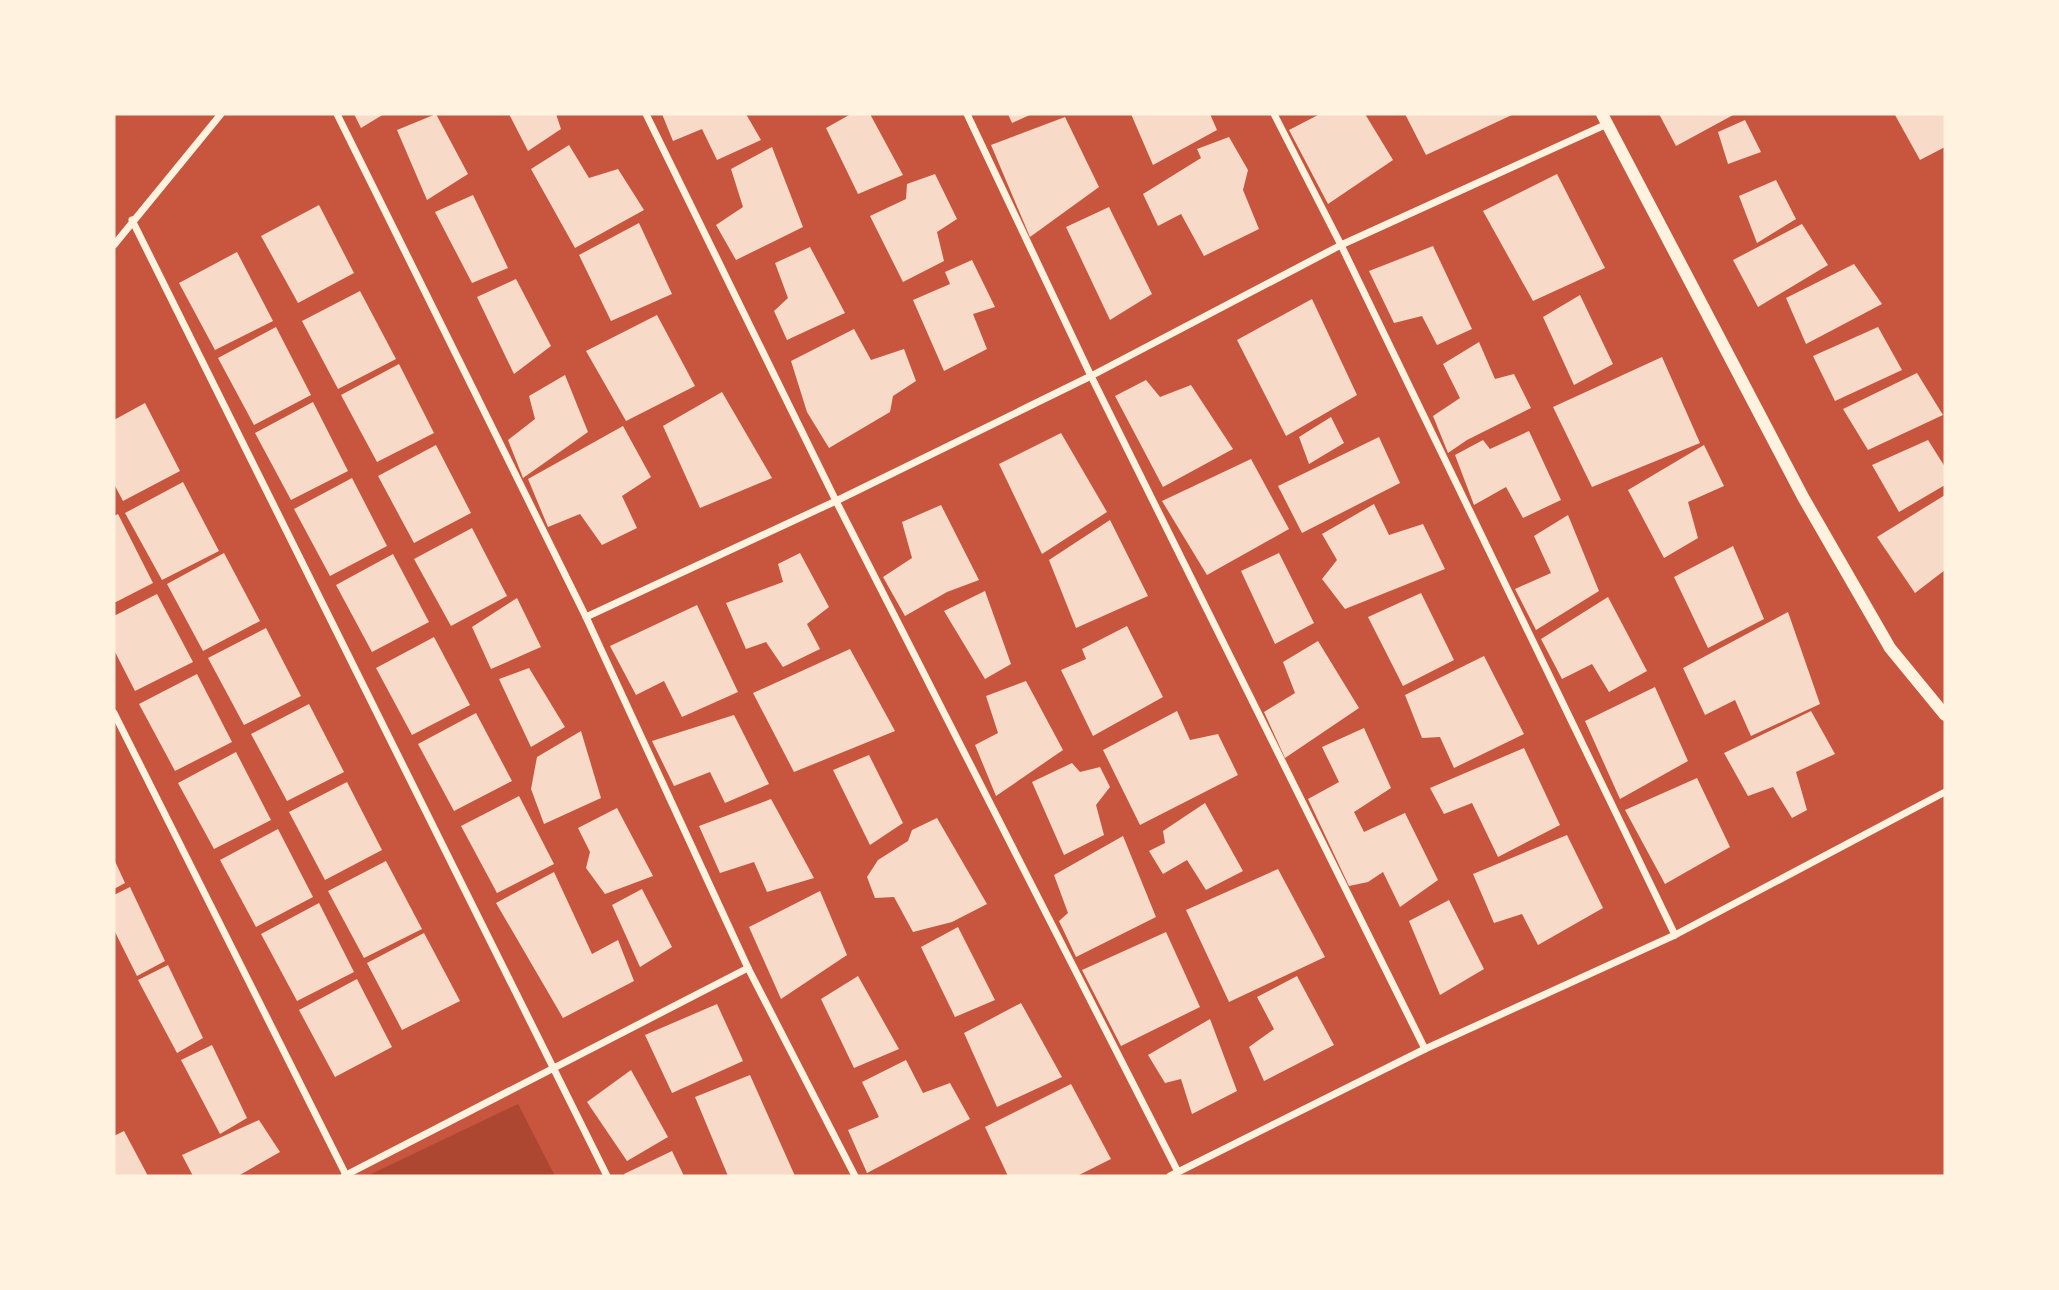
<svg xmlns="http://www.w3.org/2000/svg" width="2059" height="1290" viewBox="0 0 2059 1290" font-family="'Space Grotesk',sans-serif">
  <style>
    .green { fill: #ae4732 }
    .building { fill: #f7dbc8 }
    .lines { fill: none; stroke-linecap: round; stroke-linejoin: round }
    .minor { stroke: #fff3e0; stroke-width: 7 }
    .tertiary { stroke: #fff3e0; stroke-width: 12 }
  </style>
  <rect width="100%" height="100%" fill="#c8553d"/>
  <polygon class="green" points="518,1104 555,1176 367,1176"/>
  <g class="building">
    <polygon points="354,114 384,114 361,128"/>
    <polygon points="436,114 468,174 427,200 397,130"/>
    <polygon points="509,114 556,114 561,129 528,151"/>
    <polygon points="662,114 746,114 761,140 717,160 702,129 673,141"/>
    <polygon points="851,114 870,114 903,175 858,194 826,128"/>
    <polygon points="1008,114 1032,114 1012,123"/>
    <polygon points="1131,114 1210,114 1217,130 1153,165"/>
    <polygon points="1320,114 1365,114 1393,160 1328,204 1289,130"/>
    <polygon points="1405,114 1514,114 1426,155"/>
    <polygon points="1659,114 1735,114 1676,146"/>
    <polygon points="1898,114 1945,114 1945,147 1920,160 1895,115"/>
    <polygon points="1065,117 1099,187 1030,237 991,145"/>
    <polygon points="1745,120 1761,152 1728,164 1718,132"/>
    <polygon points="1229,137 1248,170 1243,190 1259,229 1204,256 1181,214 1158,226 1143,194 1201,158 1197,149"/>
    <polygon points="569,145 589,178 618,169 644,210 575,248 531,169"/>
    <polygon points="772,147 803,227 736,260 716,225 743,207 731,169"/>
    <polygon points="935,174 957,219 937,232 944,261 903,282 870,216 906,199 907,184"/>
    <polygon points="1557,174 1605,268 1533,301 1483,211"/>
    <polygon points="1776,180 1796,219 1757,243 1739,196"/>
    <polygon points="473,195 508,268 472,283 435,212"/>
    <polygon points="319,205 354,273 298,303 261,236"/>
    <polygon points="1109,207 1152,294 1110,320 1066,227"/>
    <polygon points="639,223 672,294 611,321 579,255"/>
    <polygon points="1802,224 1828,265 1758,307 1733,260"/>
    <polygon points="1433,246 1472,329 1437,345 1422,316 1394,323 1369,271"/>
    <polygon points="810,247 845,313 787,340 774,311 788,298 775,263"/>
    <polygon points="237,252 273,321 215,350 179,283"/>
    <polygon points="972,260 995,307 973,314 987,349 944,371 913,300 950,284 945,272"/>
    <polygon points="1854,264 1882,304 1806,344 1786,298"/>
    <polygon points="516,279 551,346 514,374 477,297"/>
    <polygon points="360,291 396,359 338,389 302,321"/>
    <polygon points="1580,295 1613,364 1574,385 1543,317"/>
    <polygon points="1312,299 1357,395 1286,436 1237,340"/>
    <polygon points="657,315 695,386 626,421 586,351"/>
    <polygon points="276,327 311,395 254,425 218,358"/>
    <polygon points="1878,327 1902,370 1835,401 1813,356"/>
    <polygon points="854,329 871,360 904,349 916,381 893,396 890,412 829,448 807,412 791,361"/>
    <polygon points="1479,342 1495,379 1514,374 1531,408 1467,440 1448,453 1433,416 1460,398 1443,364"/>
    <polygon points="1662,357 1700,443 1592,487 1553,407"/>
    <polygon points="399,364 434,433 377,462 341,395"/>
    <polygon points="1917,373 1943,415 1868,450 1843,409"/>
    <polygon points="565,375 588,432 523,478 508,440 535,419 529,396"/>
    <polygon points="1146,380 1160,397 1191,385 1233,449 1163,487 1115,396"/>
    <polygon points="722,392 772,478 700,508 663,426"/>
    <polygon points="313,402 348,471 291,500 255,433"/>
    <polygon points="145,403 180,471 123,501 114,484 114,420"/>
    <polygon points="1331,417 1344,443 1309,464 1299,437"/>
    <polygon points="623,426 651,477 622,496 637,528 602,545 580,514 548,527 528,479"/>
    <polygon points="1529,431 1561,500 1523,518 1506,487 1474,505 1455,455 1483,440 1490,449"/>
    <polygon points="1061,433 1107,512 1042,554 999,464"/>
    <polygon points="1379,437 1400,483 1302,533 1278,486"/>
    <polygon points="1928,440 1945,467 1945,485 1899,512 1872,465"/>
    <polygon points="436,445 471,513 414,543 378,476"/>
    <polygon points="1704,445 1724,486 1688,502 1698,538 1664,558 1628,490"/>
    <polygon points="1251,459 1289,529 1207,575 1162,501"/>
    <polygon points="352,478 387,546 330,576 294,509"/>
    <polygon points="183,482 219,551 162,580 125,513"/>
    <polygon points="1945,495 1945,570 1915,593 1877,537"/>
    <polygon points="1374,504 1389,535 1423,524 1445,569 1345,609 1322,579 1337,560 1322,534"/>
    <polygon points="941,505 979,580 947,592 905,616 883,577 912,558 902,522"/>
    <polygon points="118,514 153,583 114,603 114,516"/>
    <polygon points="1568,515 1599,591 1536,630 1515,589 1551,573 1534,536"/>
    <polygon points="1110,520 1148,596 1076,628 1049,560"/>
    <polygon points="472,528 507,596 451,626 414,559"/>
    <polygon points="1733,546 1764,619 1708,648 1674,577"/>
    <polygon points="224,553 260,621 203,651 167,584"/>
    <polygon points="800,553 829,607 807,624 820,649 783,667 766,642 746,649 726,603 783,582 778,564"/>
    <polygon points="1279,553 1314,623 1275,644 1241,571"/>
    <polygon points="393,554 429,622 372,652 336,585"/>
    <polygon points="985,591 1011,664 985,679 944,611"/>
    <polygon points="1421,593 1454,660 1403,686 1368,617"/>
    <polygon points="157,594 193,662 135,691 114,650 114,616"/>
    <polygon points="1608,597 1647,671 1609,692 1592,664 1562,679 1541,639"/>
    <polygon points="517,598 541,647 491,669 472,627"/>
    <polygon points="697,605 738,692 682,717 664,681 636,695 610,646"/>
    <polygon points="1788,612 1820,704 1751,736 1735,700 1705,715 1683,668"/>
    <polygon points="1127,626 1163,697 1093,736 1061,670 1086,659 1082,649"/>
    <polygon points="266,628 301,696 244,725 208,658"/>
    <polygon points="434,637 470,705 412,735 376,668"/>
    <polygon points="1318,641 1359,708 1285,758 1264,712 1295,693 1283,662"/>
    <polygon points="850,649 895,731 794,772 753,693"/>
    <polygon points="1484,656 1524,734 1454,768 1440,737 1422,738 1405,695"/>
    <polygon points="529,668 565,727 531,747 499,679"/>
    <polygon points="197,674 232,742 175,771 139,704"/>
    <polygon points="1026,681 1063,750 996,796 975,745 998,733 986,696"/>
    <polygon points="1655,687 1688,761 1620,799 1585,721"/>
    <polygon points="309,704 344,772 287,801 251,734"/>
    <polygon points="1177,711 1190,740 1218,734 1238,775 1140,825 1103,750"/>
    <polygon points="1811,711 1835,754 1796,772 1807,810 1792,818 1773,787 1748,796 1724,753"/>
    <polygon points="476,713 512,781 454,811 418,744"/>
    <polygon points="734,715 769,784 725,803 710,772 674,786 652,741"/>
    <polygon points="1364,728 1391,788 1354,812 1364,832 1405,813 1438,880 1400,907 1383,872 1368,882 1349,886 1308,799 1339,782 1322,747"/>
    <polygon points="581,731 601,798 544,824 531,789 537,757"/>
    <polygon points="1524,748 1560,825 1498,857 1472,803 1444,814 1430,788"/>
    <polygon points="236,752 271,820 214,849 178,783"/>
    <polygon points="869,755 903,823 870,845 833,770"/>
    <polygon points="1072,763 1080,772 1100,767 1110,787 1096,805 1104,835 1064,855 1032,782"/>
    <polygon points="1697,778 1730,847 1665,884 1625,810"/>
    <polygon points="347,782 382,850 325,880 289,812"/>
    <polygon points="519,796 554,864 497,893 461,826"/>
    <polygon points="771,799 814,878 767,892 754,862 720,873 699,826"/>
    <polygon points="1205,803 1243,871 1206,890 1187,860 1163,874 1149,851 1165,843 1163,831"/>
    <polygon points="617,808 653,876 605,894 586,868 590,852 578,828"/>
    <polygon points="937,818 987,904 952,922 913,932 894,897 875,898 867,877 878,860 908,841 912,830"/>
    <polygon points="278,829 313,897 256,927 220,860"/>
    <polygon points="1567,835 1603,908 1538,945 1522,914 1494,923 1473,874"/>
    <polygon points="1123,836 1156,917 1076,957 1059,921 1068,913 1054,875"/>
    <polygon points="114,859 125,883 114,889"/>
    <polygon points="386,861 422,929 364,958 328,891"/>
    <polygon points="1278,869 1325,957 1229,1002 1186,910"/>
    <polygon points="554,872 592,954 618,940 634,981 563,1018 496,903"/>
    <polygon points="130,887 165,961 137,976 114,930 114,895"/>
    <polygon points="642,889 672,947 640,967 612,905"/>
    <polygon points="820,891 847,955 781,999 749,927"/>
    <polygon points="1449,900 1484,969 1440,995 1409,921"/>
    <polygon points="319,903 354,972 297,1001 261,934"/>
    <polygon points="958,927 995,1000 955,1017 921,947"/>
    <polygon points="1166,932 1200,1007 1121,1046 1082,970"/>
    <polygon points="424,933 460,1001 402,1030 367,963"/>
    <polygon points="168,965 203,1038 177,1053 138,980"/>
    <polygon points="858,976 899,1049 854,1068 821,999"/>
    <polygon points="1297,976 1334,1045 1264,1081 1249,1047 1274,1029 1257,997"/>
    <polygon points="357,979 392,1047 335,1077 299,1010"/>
    <polygon points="1021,1003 1062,1077 997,1107 964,1033"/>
    <polygon points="717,1004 743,1061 672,1093 645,1035"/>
    <polygon points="1210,1019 1237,1091 1192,1114 1181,1079 1165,1083 1148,1055"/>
    <polygon points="212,1045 247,1118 220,1134 181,1060"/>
    <polygon points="906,1060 923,1093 950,1083 970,1119 867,1173 848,1130 879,1117 862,1082"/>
    <polygon points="631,1070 668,1137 627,1161 587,1102"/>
    <polygon points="750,1075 795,1176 728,1176 695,1097"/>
    <polygon points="1071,1084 1111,1159 1077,1176 1008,1176 985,1127"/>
    <polygon points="259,1120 280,1152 238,1176 193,1176 182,1155"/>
    <polygon points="124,1131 148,1176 114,1176 114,1136"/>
    <polygon points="672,1151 684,1176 625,1176 624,1174"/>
  </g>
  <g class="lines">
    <g class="minor">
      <polyline points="337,114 586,617 748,968 855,1176"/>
      <polyline points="646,114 836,501 1178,1172"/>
      <polyline points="967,114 1091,376 1425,1049"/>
      <polyline points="1274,114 1341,245 1675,935"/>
      <polyline points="132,220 607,1176"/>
      <polyline points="114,245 221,114"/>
      <polyline points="586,617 836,501 1091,376 1341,245 1607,124"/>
      <polyline points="114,713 346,1175"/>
      <polyline points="344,1176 748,968"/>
      <polyline points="1170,1176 1425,1049 1675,935 1945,792"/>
    </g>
    <polyline class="tertiary" points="1602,114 1803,497 1890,648 1945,715"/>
  </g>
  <rect width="2059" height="1290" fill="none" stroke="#fff3e0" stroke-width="231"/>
</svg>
